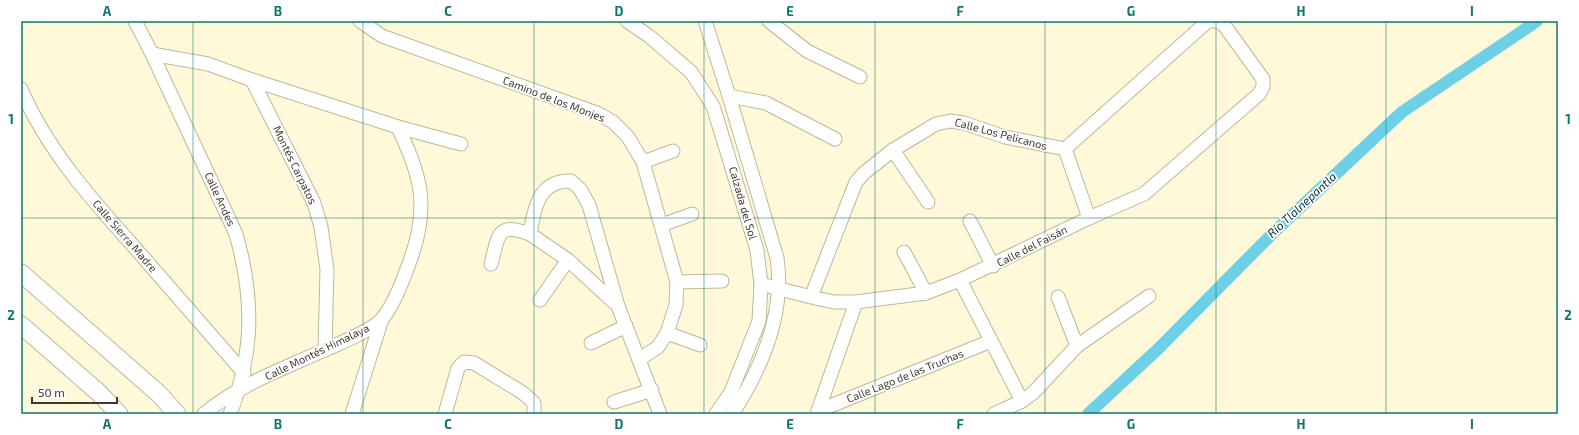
<svg xmlns="http://www.w3.org/2000/svg" width="1579" height="435" viewBox="0 0 1579 435" font-family="'Exo 2',sans-serif">
  <style>
    .lines { fill: none; stroke-linecap: round; stroke-linejoin: round }
    .canal { stroke: #6ed0e7; stroke-width: 12 }
    .minor-casing { stroke: #bdb89a; stroke-width: 15 }
    .major-casing { stroke: #bdb89a; stroke-width: 19 }
    .minor { stroke: #fff; stroke-width: 13 }
    .major { stroke: #fff; stroke-width: 17 }
    .grid { fill: none; stroke: #0f766e; stroke-width: 1; stroke-opacity: 0.55 }
    .labels { text-anchor: middle; stroke-width: 3.5; stroke-linejoin: round; paint-order: stroke }
    .street-label { font-size: 11px; fill: #3d3b2e; stroke: #fff }
    .water-label { font-size: 12px; font-style: italic; fill: #002f39; stroke: #fff }
    .neatline { fill: none; stroke: #0f766e; stroke-width: 1.5 }
    .grid-label { font-size: 13px; text-anchor: middle; font-weight: bold; fill: #0f766e }
  </style>
  <rect width="100%" height="100%" fill="#fff9d9"/>
  <g class="lines">
    <polyline class="canal" points="1088,414 1158,349 1274,232 1402,112 1537,21"/>
    <g class="minor-casing">
      <g id="minor">
        <path d="M 135,21 L 152,54 L 236,234 C 254,298 254,352 230,414"/>
        <polyline points="360,21 382,36 597,113 613,122 628,137 643,162 677,282 676,305 667,333 658,347 640,359"/>
        <polyline points="627,21 649,36 691,72 713,106 757,250 761,284 759,321 731,392 716,414"/>
        <path d="M 705,21 L 729,96 L 777,258 C 785,313 762,368 732,414"/>
        <polyline points="769,21 807,51 860,77"/>
        <polyline points="152,54 208,64 252,80 398,127 461,144"/>
        <polyline points="252,80 314,203 321,227 327,269 325,350"/>
        <path d="M 21,89 C 47,150 92,200 136,249 C 172,290 208,332 244,373"/>
        <polyline points="729,96 766,103 835,139"/>
        <polyline points="1065,149 1089,218"/>
        <polyline points="893,150 928,202"/>
        <polyline points="643,162 673,151"/>
        <polyline points="970,221 993,266"/>
        <polyline points="662,225 692,214"/>
        <polyline points="904,252 926,293"/>
        <path d="M 491,264 C 499,235 496,222 530,234"/>
        <polyline points="960,280 1022,401"/>
        <polyline points="677,282 722,281"/>
        <polyline points="761,284 811,297 834,302 856,302 926,293 960,280 1089,218 1144,194 1259,94 1263,87 1263,79 1224,25 1217,21 1208,21 1065,149 1005,137 964,123 950,121 936,124 893,150 864,173 856,182 811,297"/>
        <polyline points="1058,297 1077,346"/>
        <polyline points="540,300 568,260"/>
        <path d="M 618,306 L 568,260 L 530,234 C 534,208 539,180 571,181 L 580,189 L 589,205 L 618,306 L 660,414"/>
        <polyline points="667,333 700,345"/>
        <polyline points="591,343 626,326"/>
        <polyline points="614,402 652,390"/>
        <polyline points="818,411 991,341"/>
        <path d="M 204,414 C 238,385 287,367 327,349 C 340,343 375,329 383,318 C 395,302 403,280 410,261 C 430,206 421,177 398,127"/>
        <polyline points="352,414 382,319"/>
        <polyline points="445,414 458,368 464,362 474,363 523,393 534,403 534,414"/>
        <polyline points="817,414 856,302"/>
        <polyline points="994,414 1022,401 1033,393 1077,346 1149,296"/>
      </g>
    </g>
    <g class="major-casing">
      <g id="major">
        <polyline points="21,273 159,394 177,414"/>
        <polyline points="21,325 99,393 119,414"/>
      </g>
    </g>
    <use href="#minor" class="minor"/>
    <use href="#major" class="major"/>
  </g>
  <path class="grid" d="M 193,21 L 193,414M 363,21 L 363,414M 534,21 L 534,414M 704,21 L 704,414M 875,21 L 875,414M 1045,21 L 1045,414M 1216,21 L 1216,414M 1386,21 L 1386,414M 21,218 L 1558,218"/>
  <g class="labels">
    <g class="street-label">
      <text transform="translate(554 99) rotate(21)" y="4">Camino de los Monjes</text>
      <text transform="translate(1001 134) rotate(15)" y="4">Calle Los Pelicanos</text>
      <text transform="translate(295 165) rotate(64)" y="4">Montés Carpatos</text>
      <text transform="translate(220 199) rotate(65)" y="4">Calle Andes</text>
      <text transform="translate(743 203) rotate(74)" y="4">Calzada del Sol</text>
      <text transform="translate(125 236) rotate(49)" y="4">Calle Sierra Madre</text>
      <text transform="translate(1032 246) rotate(-27)" y="4">Calle del Faisán</text>
      <text transform="translate(317 352) rotate(-26)" y="4">Calle Montés Himalaya</text>
      <text transform="translate(905 376) rotate(-22)" y="4">Calle Lago de las Truchas</text>
    </g>
    <g class="water-label">
      <text transform="translate(1302 205) rotate(-43)" y="4">Río Tlalnepantla</text>
    </g>
  </g>
  <rect width="1579" height="435" fill="none" stroke="#ffffff" stroke-width="44"/>
  <path d="M32 397v6h85v-6" fill="none" stroke="#3d3b2e" stroke-width="2"/>
  <text x="38" y="397" font-size="12" fill="#3d3b2e" stroke="#ffffff" stroke-width="3" paint-order="stroke">50 m</text>
  <rect x="22" y="22" width="1535" height="391" class="neatline"/>
  <g class="grid-label">
    <text x="107" y="16">A</text>
    <text x="278" y="16">B</text>
    <text x="448" y="16">C</text>
    <text x="619" y="16">D</text>
    <text x="790" y="16">E</text>
    <text x="960" y="16">F</text>
    <text x="1131" y="16">G</text>
    <text x="1301" y="16">H</text>
    <text x="1472" y="16">I</text>
    <text x="11" y="124">1</text>
    <text x="1568" y="124">1</text>
    <text x="11" y="320">2</text>
    <text x="1568" y="320">2</text>
    <text x="107" y="429">A</text>
    <text x="278" y="429">B</text>
    <text x="448" y="429">C</text>
    <text x="619" y="429">D</text>
    <text x="790" y="429">E</text>
    <text x="960" y="429">F</text>
    <text x="1131" y="429">G</text>
    <text x="1301" y="429">H</text>
    <text x="1472" y="429">I</text>
  </g>
</svg>
